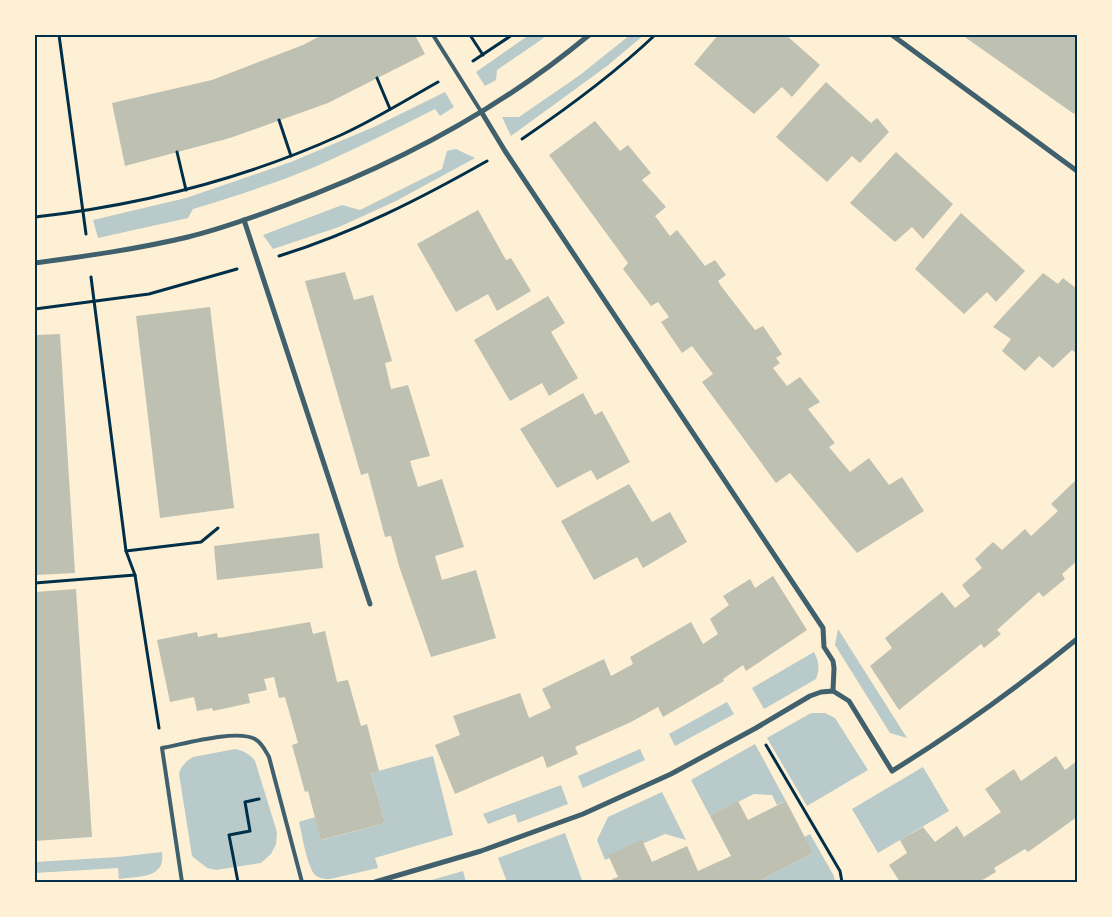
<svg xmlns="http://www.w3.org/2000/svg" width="1112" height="917" viewBox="0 0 1112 917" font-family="'Source Sans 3',sans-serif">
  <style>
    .green { fill: #b9caca }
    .building { fill: #bec0b2 }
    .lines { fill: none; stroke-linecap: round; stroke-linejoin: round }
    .path { stroke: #003049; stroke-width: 3 }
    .service { stroke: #3f606c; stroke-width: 4 }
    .minor { stroke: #3f606c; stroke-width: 5 }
    .neatline { fill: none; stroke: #003049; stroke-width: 2 }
  </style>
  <rect width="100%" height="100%" fill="#fdf0d5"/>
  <g class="green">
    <polygon points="529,35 548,35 497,70 496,80 485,86 476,72"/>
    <polygon points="630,35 644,35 607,66 511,136 502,117 519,117 580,75"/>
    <path d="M 445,92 L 454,107 L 440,116 L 435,109 C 396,129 357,148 317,166 C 277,183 235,196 193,209 L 188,218 L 98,238 L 93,220 L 186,198 L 291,162 L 376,126 Z"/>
    <polygon points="456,149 475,158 396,201 339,227 273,249 263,235 342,205 360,210 442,169 447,151"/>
    <polygon points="838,629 907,738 890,733 835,645"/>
    <path d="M 814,652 C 819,662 820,668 816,679 L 764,709 L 752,688 Z"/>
    <polygon points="727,702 734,714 675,746 669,734"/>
    <polygon points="811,713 825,713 835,718 868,770 807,806 767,738"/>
    <polygon points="755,744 786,801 777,805 772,795 754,794 710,816 691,780"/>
    <path d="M 235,749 C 244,751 250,754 255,761 L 277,832 L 276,844 L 271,854 L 261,863 L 216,870 L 207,868 L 192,856 L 179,774 L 181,768 L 187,761 L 193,757 Z"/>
    <polygon points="640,749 645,760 583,788 578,776"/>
    <path d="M 433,756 L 453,835 L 375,858 L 378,868 L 330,879 C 325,879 320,879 315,875 C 307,866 302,834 299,822 L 315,817 L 322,840 L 385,823 L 371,773 Z"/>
    <polygon points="923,767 949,811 878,853 852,809"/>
    <polygon points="561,785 568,804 518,823 515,814 488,824 483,814"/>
    <polygon points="662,792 686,840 665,834 605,860 597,840 608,817"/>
    <polygon points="565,833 582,880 577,882 507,882 498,858"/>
    <polygon points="810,834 834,876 835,882 757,882 813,853 804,837"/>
    <path d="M 162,852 C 166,879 139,876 119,879 L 118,868 L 35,873 L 35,862 L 118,857 Z"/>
    <polygon points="463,871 466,882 425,882"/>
  </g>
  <g class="building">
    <polygon points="322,35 415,35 425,54 328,103 230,138 125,166 112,103 212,80 303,45"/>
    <polygon points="718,35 786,35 820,65 792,97 782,87 754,114 694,64"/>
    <polygon points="962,35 1077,35 1077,109 1074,114"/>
    <polygon points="826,82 871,123 877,118 889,132 860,163 852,156 827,182 776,137"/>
    <polygon points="595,121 620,151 628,145 651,173 642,180 666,207 655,216 670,236 677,230 705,266 715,260 726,275 718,281 721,286 755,330 763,326 782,354 776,358 780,363 773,368 787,386 800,377 820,402 808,409 835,443 829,447 850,472 869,458 889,485 902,477 924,511 857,553 790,473 776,483 702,382 713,374 692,346 682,353 661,322 669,317 658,302 651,306 623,269 628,263 549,155"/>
    <polygon points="896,152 953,204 923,239 912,227 895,242 850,203"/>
    <polygon points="478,210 506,260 511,258 531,291 497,311 488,294 456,312 417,244"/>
    <polygon points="961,213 1025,271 996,302 987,292 964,314 915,269"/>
    <polygon points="345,272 354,300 373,295 392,361 385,363 391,389 408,385 430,456 410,461 418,487 442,479 464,547 435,556 442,580 476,570 496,638 431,657 399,566 391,536 385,537 368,473 361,475 305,281"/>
    <polygon points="1043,273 1058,284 1063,278 1077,289 1077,354 1072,350 1053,368 1039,356 1025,371 1002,351 1011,339 993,327"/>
    <polygon points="548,296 565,323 551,332 578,378 549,396 542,383 510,401 474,340"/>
    <polygon points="210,307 234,508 160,518 136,316"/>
    <polygon points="60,334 75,573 35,575 35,335"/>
    <polygon points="583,393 595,415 602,411 630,462 597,480 591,470 557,488 520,429"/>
    <polygon points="1077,479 1077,561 1062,574 1065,579 1043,597 1039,592 997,630 1001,634 984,648 981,644 899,710 870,666 892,648 885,638 942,592 955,608 970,596 962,585 982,568 975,559 993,542 1002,550 1025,529 1031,536 1058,511 1051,504"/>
    <polygon points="629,484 652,522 670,512 687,542 643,568 637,557 594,580 561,521"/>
    <polygon points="319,533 323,568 217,580 214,546"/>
    <polygon points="773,576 807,630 746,671 743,665 723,679 724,681 663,717 658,707 631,722 575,747 578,754 547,768 543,756 455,794 435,745 460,735 453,716 520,693 529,718 551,708 542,689 604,659 611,676 633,664 630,657 691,622 703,644 718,634 710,619 729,605 723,596 750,579 755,588"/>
    <polygon points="76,589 92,837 35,841 35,592"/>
    <polygon points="310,622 313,634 325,631 337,682 348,680 361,726 367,724 379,771 371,773 385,823 321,840 308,791 305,792 292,745 298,743 285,697 279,698 274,677 264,679 267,690 248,694 250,703 213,711 212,708 197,711 194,697 170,702 157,640 197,632 198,637 217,633 218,638"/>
    <polygon points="1056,756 1065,770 1077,761 1077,817 1028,852 1025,849 994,868 996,872 979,882 900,882 889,865 907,853 900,840 923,827 935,842 957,826 964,837 1001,812 985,789 1014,769 1021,781"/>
    <polygon points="738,801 748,820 786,801 813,853 757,882 613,882 612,879 618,877 608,855 642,840 652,862 687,846 698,871 731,856 710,816"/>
  </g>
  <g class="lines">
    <g class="path">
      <polyline points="59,35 86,234"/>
      <polyline points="470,35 483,55"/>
      <polyline points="473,61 512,35"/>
      <polyline points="377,78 390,109"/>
      <polyline points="279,120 291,156"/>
      <path d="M 522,139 C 569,107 614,74 655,35"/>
      <polyline points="177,152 186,190"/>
      <path d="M 35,217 C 141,205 244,179 341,135 C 374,120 406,100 438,82"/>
      <path d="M 279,256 C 353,233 420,199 487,161"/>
      <polyline points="91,277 126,551 135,575 159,728"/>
      <polyline points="35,309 149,294 237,269"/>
      <polyline points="126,551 201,542 218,528"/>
      <polyline points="35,583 135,575"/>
      <polyline points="766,745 840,871 842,882"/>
      <polyline points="238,882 229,835 250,831 245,802 259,799"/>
    </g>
    <g class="service">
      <polyline points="433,35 482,113"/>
      <path d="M 182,882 L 162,748 C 184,744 236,729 255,739 C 262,743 265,750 269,757 L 302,882"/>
    </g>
    <g class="minor">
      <polyline points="892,35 1077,171"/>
      <polyline points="482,113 505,151 823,628 824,647 833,661 834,668 833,691"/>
      <polyline points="244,220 370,604"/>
      <path d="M 35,263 C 87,256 138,249 188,237 C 221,229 254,217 286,205 C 395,165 499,110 589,35"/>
      <path d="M 375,882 L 481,851 L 583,814 L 671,774 L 756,728 L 810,696 L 821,692 L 833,691 L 849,701 L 892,771 C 957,731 1018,687 1077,639"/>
    </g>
  </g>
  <rect width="1112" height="917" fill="none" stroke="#fdf0d5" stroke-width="72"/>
  <rect x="36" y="36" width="1040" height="845" class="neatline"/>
</svg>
